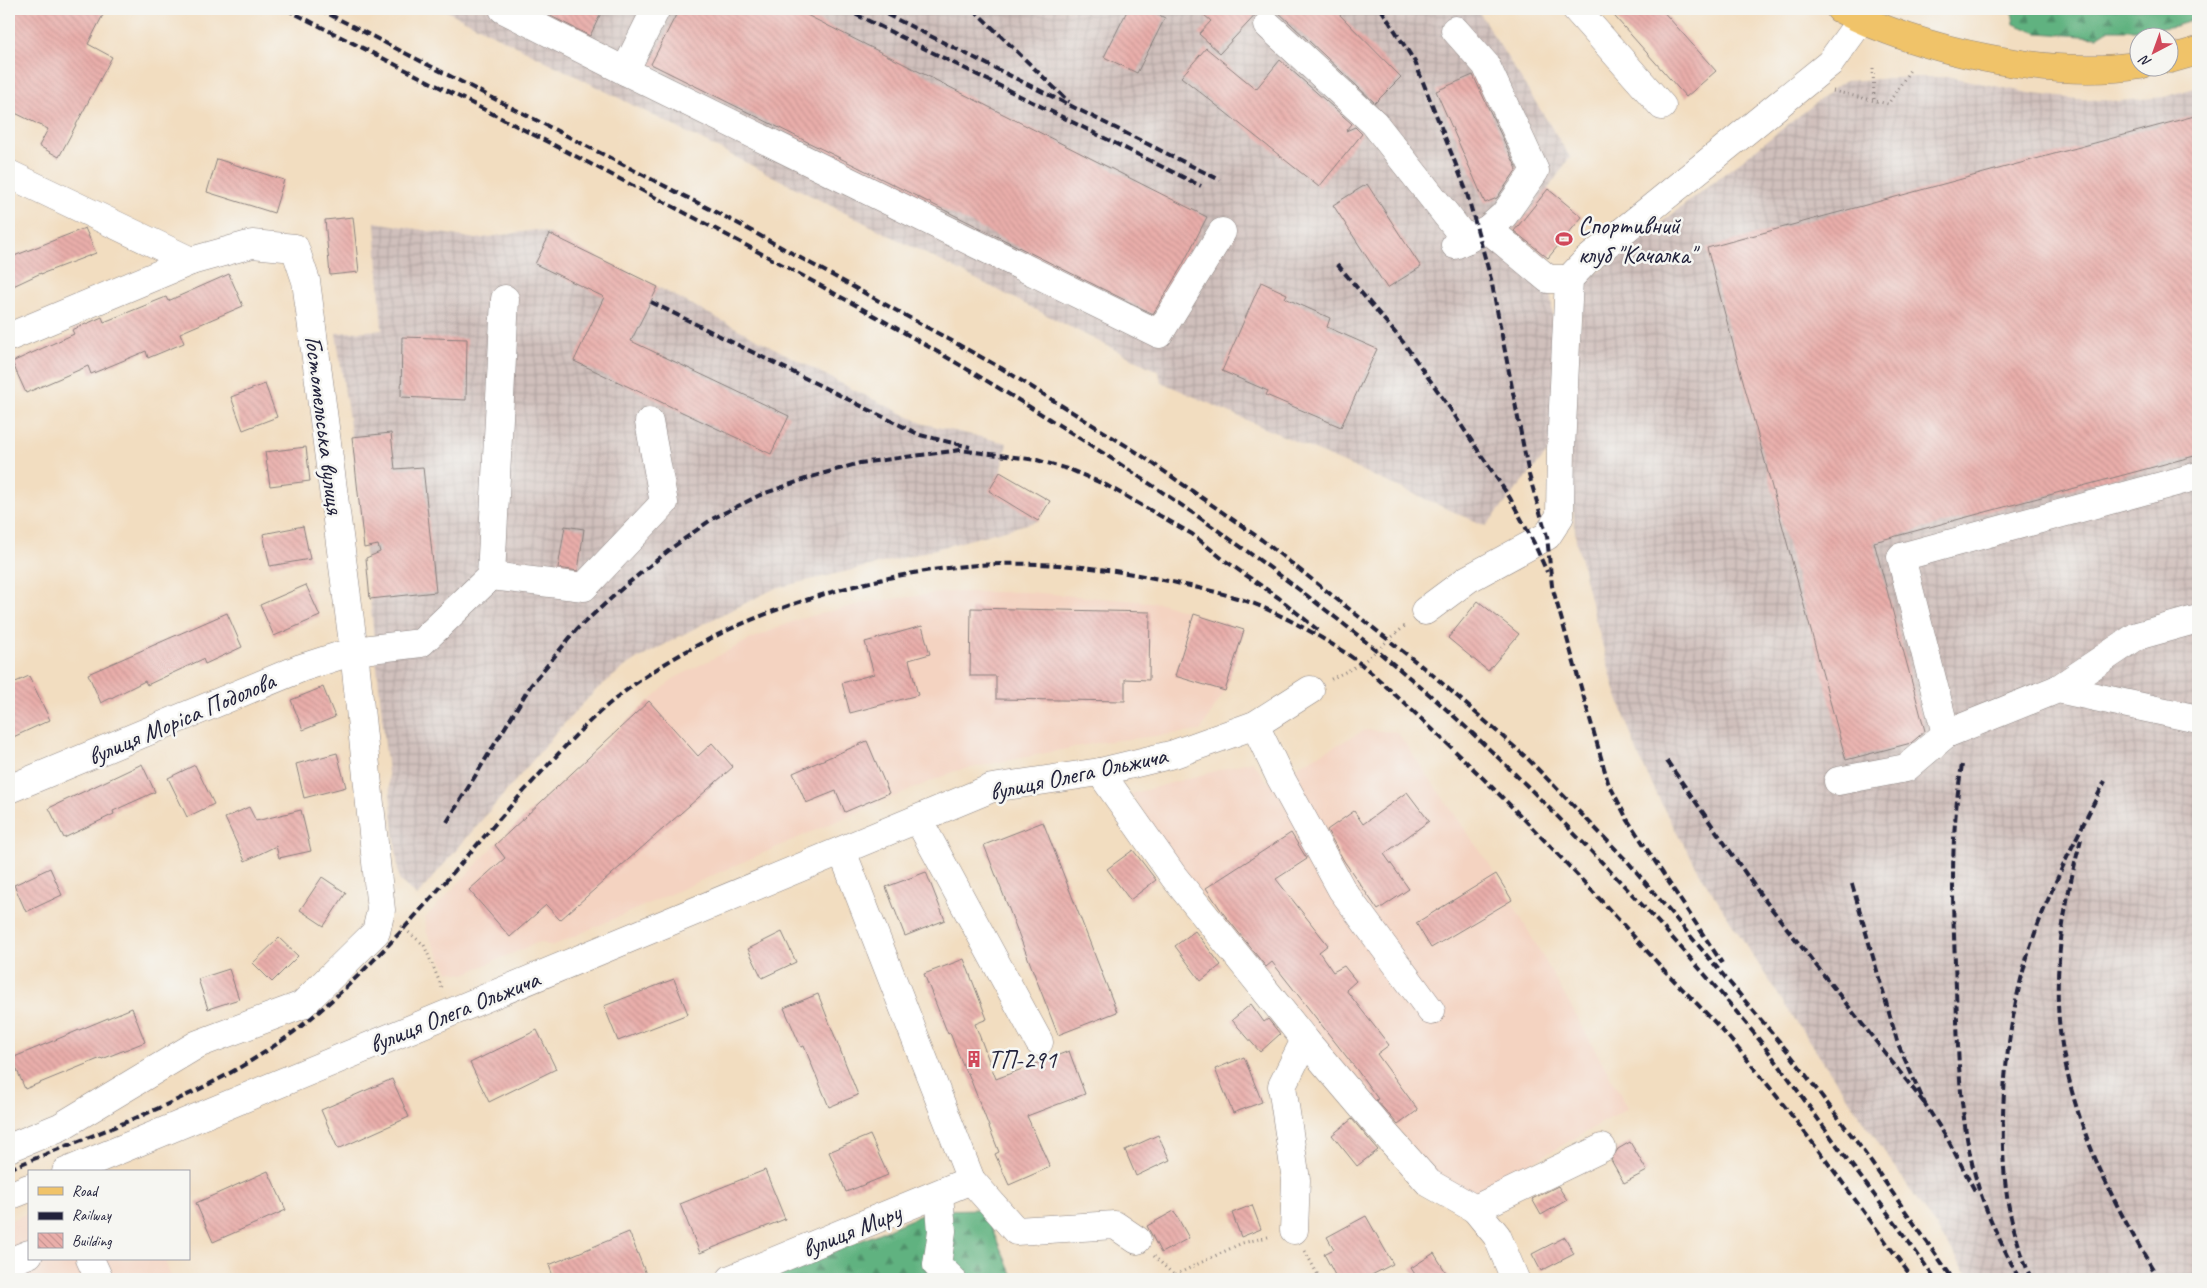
<svg xmlns="http://www.w3.org/2000/svg" width="2207" height="1288" viewBox="0 0 2207 1288" font-family="Caveat,sans-serif">
  <style>
    .built { fill: #f4d3c1 }
    .industrial { fill: url(#industrial-grid) }
    .forest { fill: url(#forest-firs); stroke: #416a5e }
    .building { fill: url(#building-back-hatch) }
    .lines { fill: none; stroke-linecap: round; stroke-linejoin: round }
    .minor-casing { stroke: #8a807e; stroke-width: 29 }
    .major-casing { stroke: #8a807e; stroke-width: 29 }
    .path { stroke: #8a807e; stroke-width: 3; stroke-dasharray: 1 4; stroke-linecap: butt }
    .minor { stroke: #fff; stroke-width: 28 }
    .major { stroke: #f0c369; stroke-width: 28 }
    .rail { stroke: #22223b; stroke-width: 4; stroke-dasharray: 8 4; stroke-linecap: butt }
    .labels { text-anchor: middle; stroke-width: 5; stroke-linejoin: round; paint-order: stroke }
    .poi-label { font-size: 25px; fill: #22223b; stroke: #f6f6f2; text-anchor: start }
    .street-label { font-size: 25px; fill: #22223b; stroke: #f6f6f2 }
  </style>
  <defs>
    <pattern id="industrial-grid" width="8" height="8" patternUnits="userSpaceOnUse" patternTransform="scale(1.25)"><rect width="8" height="8" fill="#d0c0bc"/><path d="M0 4h8M4 0v8" fill="none" stroke="#b2a5a2"/></pattern>
    <pattern id="forest-firs" width="22" height="20" patternUnits="userSpaceOnUse" patternTransform="scale(1.25)"><rect width="22" height="20" fill="#60b280"/><path d="M5 1l3.5 6h-7zM16 11l3.5 6h-7z" fill="#4f906a"/></pattern>
    <pattern id="building-back-hatch" width="6" height="6" patternUnits="userSpaceOnUse" patternTransform="scale(1.25)"><rect width="6" height="6" fill="#e9aeaa"/><path d="M-1 5l2 2M0 0l6 6M5-1l2 2" fill="none" stroke="#c89593"/></pattern>
  </defs>
  <rect width="100%" height="100%" fill="#f6f6f2"/>
  <filter id="ink" filterUnits="userSpaceOnUse"><feTurbulence type="fractalNoise" baseFrequency=".02" numOctaves="2"/><feDisplacementMap in="SourceGraphic" scale="10" xChannelSelector="R" yChannelSelector="G"/><feConvolveMatrix kernelMatrix="1 2 1 2 8 2 1 2 1" color-interpolation-filters="sRGB"/></filter>
  <filter id="wash" filterUnits="userSpaceOnUse"><feTurbulence type="fractalNoise" baseFrequency=".0096" numOctaves="4" result="noise"/><feDisplacementMap in="SourceGraphic" scale="20" xChannelSelector="R" yChannelSelector="G"/><feGaussianBlur stdDeviation="1.12" result="paint"/><feColorMatrix in="noise" values="0 0 0 0 0 0 0 0 0 0 0 0 0 0 0 0 0 1.4 0 .05"/><feComposite in="paint" operator="in"/></filter>
  <g filter="url(#wash)">
    <rect width="100%" height="100%" fill="#f2ddc0"/>
    <g class="built">
      <polygon points="948,592 1027,592 1161,603 1244,630 1225,691 1200,731 1101,742 955,771 811,832 552,946 539,942 464,974 448,971 427,933 425,918 495,845 673,679 749,640 799,619 868,602"/>
      <polygon points="1365,730 1397,732 1496,874 1628,1108 1471,1197 1431,1170 1189,880 1131,794 1252,761 1268,782"/>
      <polygon points="29,1213 29,1259 164,1259 172,1279 9,1279 9,1221"/>
    </g>
    <g class="industrial">
      <polygon points="443,9 1477,9 1570,157 1548,189 1512,233 1548,279 1552,306 1555,371 1552,447 1486,526 1161,382 1159,372"/>
      <polygon points="1912,77 1951,77 2034,94 2077,99 2120,101 2164,97 2198,87 2198,1279 1971,1279 1790,1013 1704,880 1666,813 1639,757 1614,687 1591,603 1576,540 1569,460 1573,376 1585,282 1844,81"/>
      <polygon points="375,222 476,239 536,230 550,234 658,287 852,389 924,424 1007,443 1001,472 1050,501 1038,521 895,560 776,588 697,627 627,665 596,690 562,726 417,896 399,880 357,473 336,333 382,330"/>
    </g>
    <g class="forest">
      <polygon points="2014,9 2198,9 2198,19 2175,26 2148,30 2108,30 2097,37 2038,33 2014,24 2012,11"/>
      <polygon points="983,1209 1014,1279 771,1279 933,1210"/>
    </g>
    <g id="blocks">
      <g class="building">
        <polygon points="9,9 106,9 88,44 112,57 59,157 39,146 48,129 9,110"/>
        <polygon points="537,9 603,9 590,36"/>
        <polygon points="679,9 795,9 1207,217 1182,266 1153,314 651,64"/>
        <polygon points="1128,9 1147,9 1165,18 1137,73 1104,57"/>
        <polygon points="1197,9 1261,9 1220,53 1199,34 1211,21"/>
        <polygon points="1275,9 1334,9 1401,77 1375,103"/>
        <polygon points="1608,9 1661,9 1716,71 1686,97"/>
        <polygon points="1206,48 1256,89 1280,60 1352,124 1346,131 1355,127 1362,134 1319,187 1181,77"/>
        <polygon points="1473,75 1517,169 1497,198 1485,203 1436,91"/>
        <polygon points="2198,115 2198,455 1874,542 1925,731 1911,743 1846,760 1707,248"/>
        <polygon points="217,159 284,180 274,213 207,192"/>
        <polygon points="1367,184 1421,267 1387,288 1333,205"/>
        <polygon points="1548,189 1582,217 1548,258 1514,231"/>
        <polygon points="353,217 359,272 330,275 325,220"/>
        <polygon points="85,228 96,253 41,274 41,273 9,288 9,258"/>
        <polygon points="550,234 658,287 631,341 789,416 771,454 574,361 604,297 535,264"/>
        <polygon points="229,274 243,306 180,333 184,343 148,358 146,351 91,374 88,366 26,393 12,362 74,334 72,330 102,317 104,322 166,297 168,301"/>
        <polygon points="1261,282 1287,294 1285,298 1330,318 1327,327 1377,349 1341,427 1266,395 1268,391 1222,371"/>
        <polygon points="402,337 467,339 466,400 401,397"/>
        <polygon points="265,384 277,417 243,430 231,397"/>
        <polygon points="391,433 395,469 423,467 436,592 370,599 366,558 380,552 378,545 364,548 352,437"/>
        <polygon points="306,447 310,481 270,486 265,452"/>
        <polygon points="1000,472 1050,501 1038,521 989,491"/>
        <polygon points="303,526 310,559 270,566 263,534"/>
        <polygon points="565,526 584,529 578,571 558,568"/>
        <polygon points="306,585 320,616 274,636 260,605"/>
        <polygon points="1478,601 1519,634 1488,671 1448,638"/>
        <polygon points="971,608 1150,612 1149,680 1125,679 1125,701 996,699 996,676 970,676"/>
        <polygon points="227,613 242,647 205,664 203,659 147,685 145,681 101,703 88,674"/>
        <polygon points="1194,614 1244,630 1225,691 1175,676"/>
        <polygon points="922,626 930,654 909,660 918,695 850,713 842,683 874,674 865,642"/>
        <polygon points="29,676 50,720 9,739 9,685"/>
        <polygon points="323,687 335,717 303,730 291,700"/>
        <polygon points="649,701 698,756 712,743 733,767 560,920 546,905 510,937 469,890 505,858 495,845"/>
        <polygon points="867,741 889,793 845,812 836,791 806,803 793,773"/>
        <polygon points="337,753 346,787 304,798 296,764"/>
        <polygon points="142,764 155,792 113,811 114,814 64,838 49,808"/>
        <polygon points="195,765 214,804 187,817 168,778"/>
        <polygon points="1407,792 1429,821 1384,854 1409,889 1378,910 1344,861 1327,830 1354,811 1363,824"/>
        <polygon points="249,807 256,821 301,810 311,851 279,858 276,846 245,861 225,818"/>
        <polygon points="1043,822 1117,1012 1058,1035 984,845"/>
        <polygon points="1291,833 1307,859 1276,879 1328,945 1319,952 1333,972 1344,966 1356,981 1346,990 1389,1045 1377,1054 1418,1110 1398,1125 1376,1100 1378,1099 1357,1070 1272,962 1266,967 1223,913 1206,888"/>
        <polygon points="1133,850 1156,880 1130,900 1107,869"/>
        <polygon points="50,868 62,895 26,912 14,885"/>
        <polygon points="926,872 945,920 905,936 886,887"/>
        <polygon points="1496,874 1512,900 1431,948 1416,923"/>
        <polygon points="322,877 346,893 324,926 300,910"/>
        <polygon points="1195,931 1221,965 1201,981 1175,946"/>
        <polygon points="782,932 796,962 762,978 748,949"/>
        <polygon points="279,938 298,956 272,982 253,963"/>
        <polygon points="964,959 987,1019 975,1024 996,1079 1069,1051 1085,1094 1027,1116 1050,1167 1009,1185 995,1154 999,1152 968,1073 966,1073 950,1033 948,1034 924,974"/>
        <polygon points="229,969 239,999 208,1009 198,979"/>
        <polygon points="674,979 688,1014 618,1041 604,1006"/>
        <polygon points="818,994 858,1095 829,1107 804,1046 801,1047 784,1008"/>
        <polygon points="1251,1004 1264,1022 1268,1019 1280,1034 1260,1052 1232,1020"/>
        <polygon points="132,1008 145,1042 102,1059 101,1058 25,1089 12,1058"/>
        <polygon points="537,1030 556,1069 489,1102 470,1063"/>
        <polygon points="1244,1057 1262,1102 1233,1113 1215,1069"/>
        <polygon points="392,1079 409,1117 338,1149 321,1110"/>
        <polygon points="1352,1119 1378,1150 1357,1166 1332,1135"/>
        <polygon points="870,1135 888,1175 846,1192 829,1152"/>
        <polygon points="1158,1135 1170,1160 1136,1176 1125,1150"/>
        <polygon points="1630,1142 1647,1171 1624,1183 1611,1160 1618,1149"/>
        <polygon points="765,1170 785,1219 700,1253 680,1204"/>
        <polygon points="268,1171 286,1210 213,1242 196,1203"/>
        <polygon points="1558,1186 1567,1200 1541,1215 1532,1199"/>
        <polygon points="1252,1205 1261,1229 1241,1237 1232,1213"/>
        <polygon points="1174,1211 1189,1238 1161,1253 1147,1226"/>
        <polygon points="1366,1216 1393,1264 1364,1279 1337,1279 1324,1254 1334,1249 1327,1237"/>
        <polygon points="629,1232 648,1279 554,1279 549,1265"/>
        <polygon points="1565,1237 1574,1254 1541,1271 1532,1254"/>
        <polygon points="1434,1253 1450,1279 1418,1279 1411,1268"/>
      </g>
    </g>
  </g>
  <g filter="url(#ink)">
    <use href="#blocks" fill-opacity="0" stroke="#8a807e" stroke-width="1"/>
    <g class="lines">
      <g class="minor-casing">
        <g id="minor">
          <polyline points="503,9 625,71 1159,334 1222,232"/>
          <polyline points="1576,9 1662,106"/>
          <polyline points="1268,25 1374,123 1466,240"/>
          <polyline points="1455,30 1486,65 1535,171 1504,215 1488,229 1455,245"/>
          <polyline points="625,71 656,9"/>
          <polyline points="9,174 191,261 252,244 295,248 306,281 354,651 381,910 376,932 302,1005 198,1044 60,1127 9,1148"/>
          <polyline points="1488,229 1548,279 1569,279"/>
          <polyline points="9,337 191,261"/>
          <polyline points="491,576 584,587 664,503 649,422"/>
          <polyline points="1425,611 1468,579 1547,536 1560,516 1561,449 1569,279 1586,261 1830,63 1861,20"/>
          <polyline points="2058,689 2137,636 2198,619"/>
          <polyline points="1255,725 1279,775 1342,890 1431,1011"/>
          <polyline points="1946,734 1901,557 2198,476"/>
          <polyline points="1100,772 1174,877 1305,1040 1379,1127 1429,1183 1475,1209 1602,1148"/>
          <polyline points="1838,781 1906,768 1946,734 2058,689 2198,719"/>
          <polyline points="9,789 301,668 354,651 421,643 491,576 505,299"/>
          <polyline points="918,819 1039,1042"/>
          <polyline points="842,851 971,1180 1016,1231 1115,1225 1137,1240"/>
          <polyline points="66,1172 992,788 1100,772 1174,754 1255,725 1310,690"/>
          <polyline points="939,1194 942,1231 937,1265 952,1279"/>
          <polyline points="9,1196 29,1188"/>
          <polyline points="1475,1209 1497,1236 1515,1279"/>
          <polyline points="1294,1230 1296,1180 1282,1086 1305,1040"/>
          <polyline points="90,1259 99,1279"/>
          <polyline points="9,1262 29,1254"/>
          <polyline points="731,1279 971,1180"/>
        </g>
      </g>
      <g class="major-casing">
        <g id="major">
          <path d="M 1840,9 C 1917,50 2053,80 2140,65"/>
          <polyline points="2170,59 2198,51"/>
        </g>
      </g>
      <g class="path">
        <polyline points="1873,68 1874,101"/>
        <polyline points="1833,91 1888,104 1910,70"/>
        <polyline points="1331,679 1361,664 1406,625"/>
        <polyline points="401,926 424,945 443,990"/>
        <polyline points="1305,1251 1320,1279"/>
        <polyline points="1154,1256 1178,1279"/>
        <polyline points="1175,1275 1242,1243 1272,1236"/>
      </g>
      <use href="#minor" class="minor"/>
      <use href="#major" class="major"/>
      <g class="rail">
        <path d="M 286,9 C 685,213 1097,406 1438,702 C 1491,749 1541,799 1590,850 C 1646,908 1702,969 1753,1032 C 1784,1070 1812,1111 1841,1151 C 1873,1193 1905,1236 1935,1279"/>
        <polyline points="319,9 737,223 1001,368 1138,453 1262,540 1434,676 1527,758 1628,862 1789,1053 1859,1145 1953,1279"/>
        <polyline points="845,9 1201,186"/>
        <polyline points="876,9 1220,180"/>
        <polyline points="973,9 1069,102"/>
        <polyline points="1381,9 1415,62 1466,190 1491,279 1529,475 1547,536 1552,586 1608,782 1627,819 1722,963"/>
        <polyline points="1337,264 1403,342 1449,407 1510,498 1534,543 1547,572"/>
        <polyline points="651,302 920,435 970,447"/>
        <polyline points="1667,761 1760,894 1925,1104"/>
        <path d="M 1962,765 C 1949,839 1953,912 1956,987 C 1958,1055 1959,1124 1979,1189 C 1989,1220 2005,1250 2019,1279"/>
        <polyline points="447,822 531,685 577,629 626,585 673,547 712,519 760,495 811,477 860,463 960,450 1037,460 1071,470 1106,485 1192,534 1224,560 1279,598 1319,631"/>
        <path d="M 2081,839 C 2067,893 2056,949 2058,1004 C 2062,1103 2108,1197 2159,1279"/>
        <polyline points="1852,884 1898,1044 1925,1104 1948,1140 1975,1191"/>
        <path d="M 9,1169 C 111,1127 225,1090 310,1019 C 391,952 455,868 525,790 C 555,758 584,723 619,696 C 697,634 797,597 893,577 C 992,556 1084,561 1181,584 C 1208,590 1236,596 1262,607 C 1291,620 1320,636 1347,654 C 1367,667 1384,685 1402,701 C 1440,736 1478,773 1515,810 C 1566,862 1615,915 1663,969 C 1685,992 1709,1015 1730,1039 C 1795,1116 1854,1198 1913,1279"/>
        <path d="M 2031,1279 C 2021,1254 2013,1229 2008,1203 C 1995,1123 2007,1009 2035,933 C 2054,880 2080,831 2105,781"/>
      </g>
    </g>
  </g>
  <defs>
    <g id="stadium-bare" transform="scale(1.35)"><path d="M0-5a6.5 5 0 1 0 0 10a6.5 5 0 1 0 0-10ZM-3.5-1.8h7v3.6h-7Z" fill="#d1495b" stroke="#f6f6f2" stroke-width="2.5" paint-order="stroke"/></g>
    <g id="building-bare" transform="scale(1.35)"><path d="M-4-6H4V6H1V3H-1V6H-4ZM-2.5-4.3h1.7v1.8h-1.7ZM.8-4.3h1.7v1.8H.8ZM-2.5-1h1.7V.8h-1.7ZM.8-1h1.7V.8H.8Z" fill="#d1495b" stroke="#f6f6f2" stroke-width="2.5" paint-order="stroke"/></g>
  </defs>
  <g fill-rule="evenodd">
    <use href="#stadium-bare" x="1564" y="239"/>
    <use href="#building-bare" x="974" y="1059"/>
  </g>
  <g class="labels">
    <g class="poi-label">
      <text x="1578" y="234">Спортивний<tspan x="1578" dy="29">клуб "Качалка"</tspan></text>
      <text x="988" y="1068">ТП-291</text>
    </g>
    <g class="street-label">
      <text transform="translate(325 425) rotate(83)" y="9">Гостомельська вулиця</text>
      <text transform="translate(181 718) rotate(-23)" y="9">вулиця Моріса Подолова</text>
      <text transform="translate(1078 773) rotate(-12)" y="9">вулиця Олега Ольжича</text>
      <text transform="translate(454 1011) rotate(-22)" y="9">вулиця Олега Ольжича</text>
      <text transform="translate(851 1230) rotate(-22)" y="9">вулиця Миру</text>
    </g>
  </g>
  <rect width="2207" height="1288" fill="none" stroke="#f6f6f2" stroke-width="30"/>
  <rect x="28" y="1170" width="162" height="90" fill="#f6f6f2" stroke="#a1a1a9"/>
  <rect x="38" y="1187" width="25" height="8" fill="#f0c369" stroke="#a1a1a9"/>
  <text x="72" y="1196" font-size="15" fill="#22223b">Road</text>
  <rect x="38" y="1212" width="25" height="8" fill="#22223b" stroke="#a1a1a9"/>
  <text x="72" y="1220" font-size="15" fill="#22223b">Railway</text>
  <rect x="38" y="1233" width="25" height="15" fill="url(#building-back-hatch)" stroke="#a1a1a9"/>
  <text x="72" y="1246" font-size="15" fill="#22223b">Building</text>
  <g transform="translate(2154 52) rotate(221)"><circle r="24" fill="#f6f6f2" stroke="#a1a1a9"/>
  <path d="M0-4L9 19L0 12L-9 19Z" fill="#d1495b"/>
  <text y="-8" font-size="14" font-weight="bold" text-anchor="middle" fill="#22223b">N</text>
  </g>
</svg>
